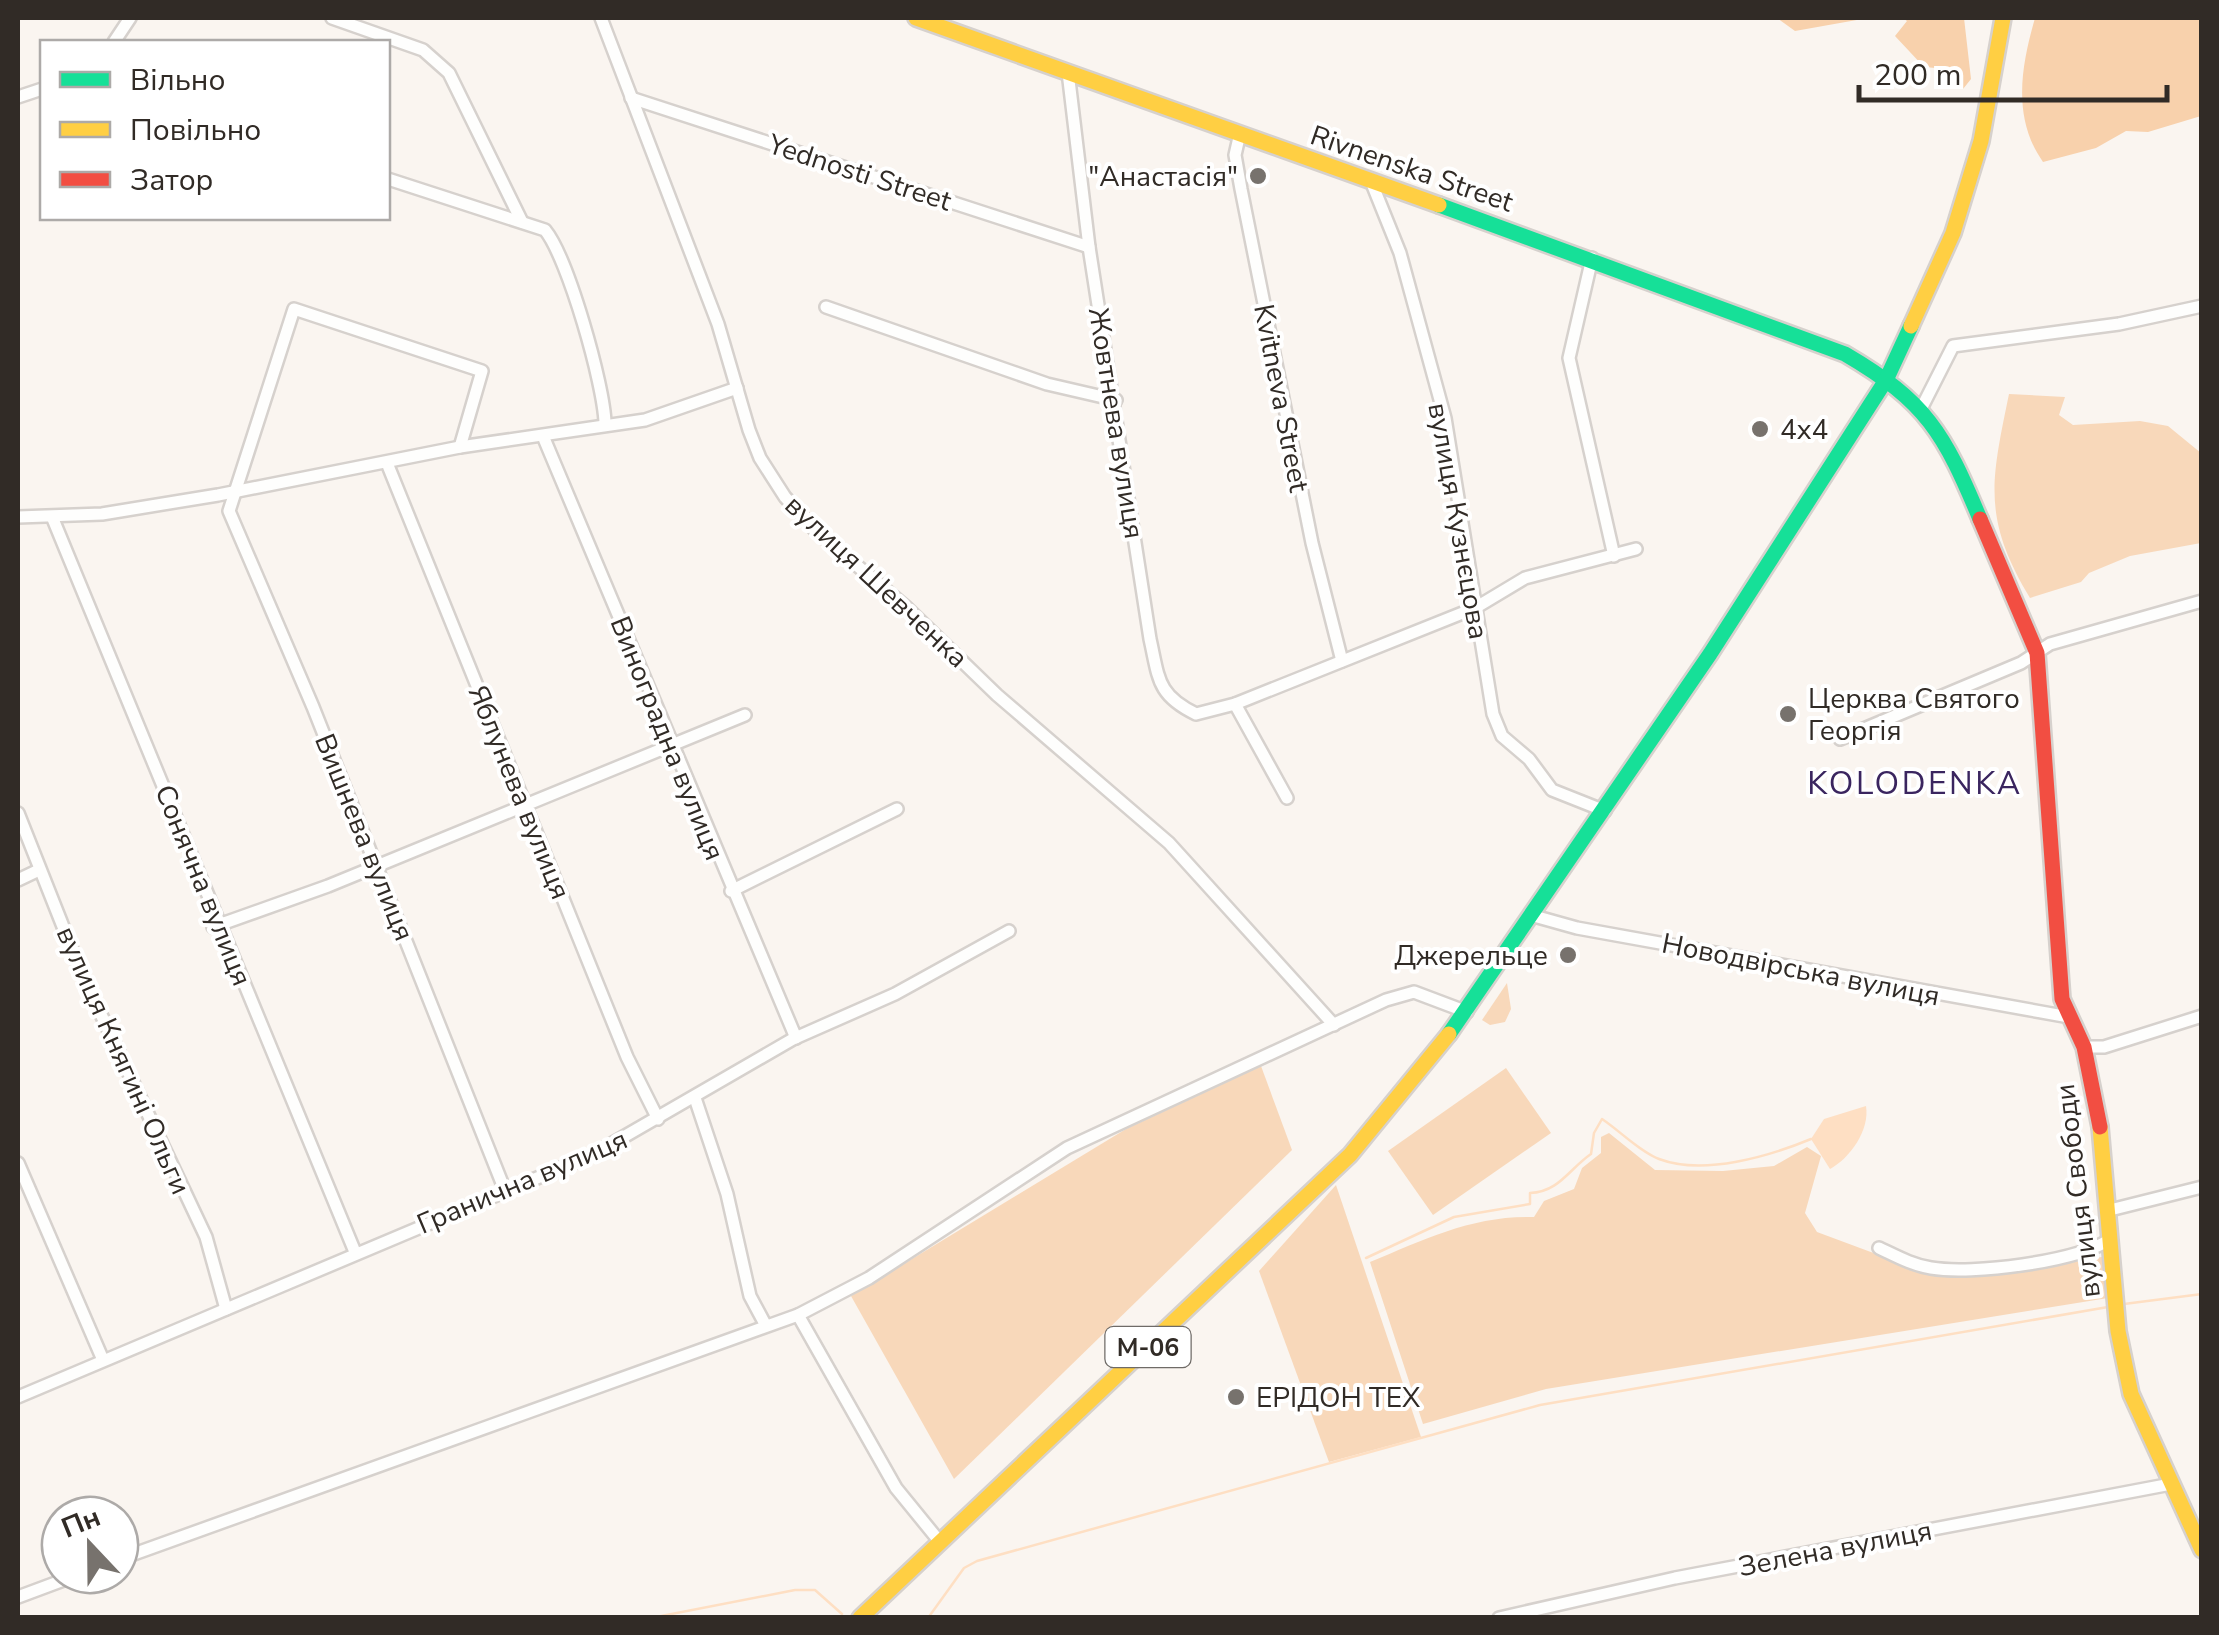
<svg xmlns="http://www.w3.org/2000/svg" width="2219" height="1635" viewBox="0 0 2219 1635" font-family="'Nunito Sans',sans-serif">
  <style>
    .green { fill: #f8d8ba }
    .forest { fill: #f8d1ac }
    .water { fill: #fedfc3 }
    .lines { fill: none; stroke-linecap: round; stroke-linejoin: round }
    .stream { stroke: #fedfc3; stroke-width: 2.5 }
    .street-casing { stroke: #d6d1cd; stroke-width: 16 }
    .fast-casing { stroke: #d6d1cd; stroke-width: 20 }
    .slow-casing { stroke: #d6d1cd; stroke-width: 20 }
    .jam-casing { stroke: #d6d1cd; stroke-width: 20 }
    .street { stroke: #fefefd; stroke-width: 11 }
    .fast { stroke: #16e098; stroke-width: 15 }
    .slow { stroke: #ffcf43; stroke-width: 15 }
    .jam { stroke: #f24e42; stroke-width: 15 }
    .poi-dot { fill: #77726d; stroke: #fff; stroke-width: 4 }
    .labels { text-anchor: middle; stroke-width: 8; stroke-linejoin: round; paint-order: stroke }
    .shield { fill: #fff; stroke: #6f6b67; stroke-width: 2.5 }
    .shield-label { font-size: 25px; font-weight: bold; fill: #312b26 }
    .street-label { font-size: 28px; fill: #312b26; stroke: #fff }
    .poi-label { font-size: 28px; fill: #312b26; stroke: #fff; text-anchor: start }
    .quarter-label { font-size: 32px; letter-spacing: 2.5px; fill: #3a255f; stroke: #fff }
  </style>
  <rect width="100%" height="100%" fill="#faf5f0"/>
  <g class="green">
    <path d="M 2009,394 L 2065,397 L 2059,415 L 2073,425 L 2140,421 L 2168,426 L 2201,453 L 2201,543 L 2130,556 L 2089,573 L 2081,582 L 2030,598 C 1982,518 1991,482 2009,394 Z"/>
    <polygon points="1507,983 1511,1009 1505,1022 1490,1025 1482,1020"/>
    <polygon points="1261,1066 1292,1150 954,1479 851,1296 1126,1129"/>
    <polygon points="1506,1068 1551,1133 1433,1215 1388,1151"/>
    <path d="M 1609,1133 L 1655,1170 L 1723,1171 L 1774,1166 L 1807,1147 L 1821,1156 L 1805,1213 L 1817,1232 L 1938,1277 L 2020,1272 L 2107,1256 L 2108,1298 L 1546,1389 L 1423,1424 L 1370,1262 C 1425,1239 1474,1215 1534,1217 L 1544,1201 L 1574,1189 L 1582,1168 L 1601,1153 L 1601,1137 Z"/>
    <polygon points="1336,1185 1421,1437 1329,1462 1259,1271"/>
  </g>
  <g class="forest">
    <polygon points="1777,18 1868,18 1795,31"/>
    <polygon points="1903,18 1964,18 1971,79 1963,89 1951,81 1947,69 1924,67 1895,36 1907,21"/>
    <path d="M 2035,18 L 2201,18 L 2201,116 L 2148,132 L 2126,131 L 2096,148 L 2043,162 C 2012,118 2021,67 2035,18 Z"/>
  </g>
  <path class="water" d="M 1866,1106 C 1870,1130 1850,1158 1830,1169 L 1811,1139 L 1824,1119 Z"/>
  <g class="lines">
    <g class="stream">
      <path d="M 1366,1258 L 1454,1217 L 1530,1204 L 1530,1193 C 1559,1192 1569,1169 1591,1154 L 1594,1133 L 1602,1119 C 1620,1131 1639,1151 1659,1159 C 1704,1176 1770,1156 1811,1139"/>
      <polyline points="2124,1304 2202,1294"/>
      <polyline points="651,1618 795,1590 815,1590 842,1614"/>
      <polyline points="928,1618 964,1568 977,1561 1540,1405 2108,1307"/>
    </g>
    <g class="street-casing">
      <g id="street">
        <polyline points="332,18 423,50 449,73 522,222"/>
        <polyline points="601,18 718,324 749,430 760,458 785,497 816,531 905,606 997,695 1169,843 1334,1025"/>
        <polyline points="114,42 130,18"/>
        <path d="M 1068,72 L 1089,247 L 1150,639 C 1159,679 1157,695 1196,714 L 1235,704 L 1475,608 L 1525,578 L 1636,549"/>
        <polyline points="18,97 42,89"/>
        <polyline points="631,98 1089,247"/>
        <polyline points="1240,133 1235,155 1241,189 1312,543 1342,661"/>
        <path d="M 388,179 L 545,230 C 568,258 604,385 605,423"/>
        <polyline points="1371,181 1400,253 1445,418 1493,714 1502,736 1529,759 1552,790 1605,811"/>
        <polyline points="1592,258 1569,358 1614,556"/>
        <polyline points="826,307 1047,384 1116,400"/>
        <polyline points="1921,409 1953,346 2119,324 2202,306"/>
        <polyline points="543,436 796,1038"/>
        <polyline points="460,447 482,371 294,309 229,511 313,707 504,1188"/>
        <polyline points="387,463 627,1057 658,1119"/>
        <polyline points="18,517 102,514 218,495 460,447 645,420 737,388"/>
        <polyline points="53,519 355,1252"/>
        <polyline points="1235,704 1287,798"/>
        <polyline points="1840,739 2021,663 2050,644 2202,601"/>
        <polyline points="18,813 81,972 206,1237 226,1309"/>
        <polyline points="18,880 39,870"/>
        <polyline points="731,891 897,809"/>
        <polyline points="1534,916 1577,928 2069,1017"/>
        <polyline points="213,927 328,886 745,715"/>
        <polyline points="2084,1047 2104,1047 2202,1016"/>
        <polyline points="695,1098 727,1194 750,1296 765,1324"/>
        <polyline points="18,1163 103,1360"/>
        <polyline points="2110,1210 2202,1187"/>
        <path d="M 1879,1248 C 1896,1256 1912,1265 1931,1268 C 1973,1275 2074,1262 2109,1240"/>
        <polyline points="798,1315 896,1488 940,1542"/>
        <polyline points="18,1397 594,1154 793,1039 895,994 1009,931"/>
        <polyline points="120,1559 798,1315 869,1278 1067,1148 1386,1000 1414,992 1467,1012"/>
        <polyline points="18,1597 77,1575"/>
        <polyline points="1499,1618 1675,1578 2171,1484"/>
      </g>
    </g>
    <g class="fast-casing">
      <g id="fast">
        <path d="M 1439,205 L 1845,354 C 1927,402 1944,433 1980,519"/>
        <polyline points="1449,1034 1710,654 1886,380 1911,326"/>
      </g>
    </g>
    <g class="slow-casing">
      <g id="slow">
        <polyline points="916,18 1439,205"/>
        <polyline points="1911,326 1953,233 1981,141 2003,18"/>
        <polyline points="2100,1127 2118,1331 2131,1394 2202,1550"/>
        <polyline points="860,1618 1350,1155 1449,1034"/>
      </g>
    </g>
    <g class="jam-casing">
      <polyline id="jam" points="1980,519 2037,653 2062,999 2084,1047 2100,1127"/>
    </g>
    <use href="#street" class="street"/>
    <use href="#fast" class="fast"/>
    <use href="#slow" class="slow"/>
    <use href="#jam" class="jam"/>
  </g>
  <g class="poi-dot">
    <circle cx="1258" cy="176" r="10"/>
    <circle cx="1760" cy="429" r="10"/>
    <circle cx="1788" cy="714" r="10"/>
    <circle cx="1568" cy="955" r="10"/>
    <circle cx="1236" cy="1397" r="10"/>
  </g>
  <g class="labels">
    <rect class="shield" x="1105.5" y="1327" width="85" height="40" rx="8"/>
    <g class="shield-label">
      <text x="1148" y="1356">М-06</text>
    </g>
    <g class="street-label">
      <text transform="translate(1412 168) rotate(19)" y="10">Rivnenska Street</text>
      <text transform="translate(860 172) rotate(18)" y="10">Yednosti Street</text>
      <text transform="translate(1282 398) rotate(79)" y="10">Kvitneva Street</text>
      <text transform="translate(1117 423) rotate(81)" y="10">Жовтнева вулиця</text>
      <text transform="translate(1459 521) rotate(80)" y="10">вулиця Кузнєцова</text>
      <text transform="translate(877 581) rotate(43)" y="10">вулиця Шевченка</text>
      <text transform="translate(668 738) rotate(68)" y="10">Виноградна вулиця</text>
      <text transform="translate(520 792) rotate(68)" y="10">Яблунева вулиця</text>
      <text transform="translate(365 837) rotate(68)" y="10">Вишнева вулиця</text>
      <text transform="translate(204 885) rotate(68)" y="10">Сонячна вулиця</text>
      <text transform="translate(1801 969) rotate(11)" y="10">Новодвірська вулиця</text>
      <text transform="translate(124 1060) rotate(66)" y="10">вулиця Княгині Ольги</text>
      <text transform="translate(522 1181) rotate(-23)" y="10">Гранична вулиця</text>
      <text transform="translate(2077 1191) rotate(-97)" y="10">вулиця Свободи</text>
      <text transform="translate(1835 1548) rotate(-11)" y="10">Зелена вулиця</text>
    </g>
    <g class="poi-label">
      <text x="1238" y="186" text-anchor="end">"Анастасія"</text>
      <text x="1780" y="439">4x4</text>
      <text x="1808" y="708">Церква Святого<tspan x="1808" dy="32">Георгія</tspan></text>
      <text x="1548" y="965" text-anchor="end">Джерельце</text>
      <text x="1256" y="1407">ЕРІДОН ТЕХ</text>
    </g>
    <g class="quarter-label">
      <text x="1915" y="794">KOLODENKA</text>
    </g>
  </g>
  <rect width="2219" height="1635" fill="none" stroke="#312b26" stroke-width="40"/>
  <rect x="40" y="40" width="350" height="180" fill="#ffffff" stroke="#adaaa8" stroke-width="2.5"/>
  <rect x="60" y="72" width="50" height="15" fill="#16e098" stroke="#adaaa8" stroke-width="2.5"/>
  <text x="130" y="90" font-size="30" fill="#312b26">Вільно</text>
  <rect x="60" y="122" width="50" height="15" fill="#ffcf43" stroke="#adaaa8" stroke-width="2.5"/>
  <text x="130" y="140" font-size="30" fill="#312b26">Повільно</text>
  <rect x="60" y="172" width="50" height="15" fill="#f24e42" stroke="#adaaa8" stroke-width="2.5"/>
  <text x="130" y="190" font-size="30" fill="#312b26">Затор</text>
  <g transform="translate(90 1545) rotate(338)"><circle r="48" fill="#ffffff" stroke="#adaaa8" stroke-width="2.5"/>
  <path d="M0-8L18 38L0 25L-18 38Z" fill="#77726d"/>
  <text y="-15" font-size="28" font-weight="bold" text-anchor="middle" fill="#312b26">Пн</text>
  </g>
  <path d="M1859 85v15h308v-15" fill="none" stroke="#312b26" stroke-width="5"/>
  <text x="1874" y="85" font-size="30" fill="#312b26" stroke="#ffffff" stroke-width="8" paint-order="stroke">200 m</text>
</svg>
